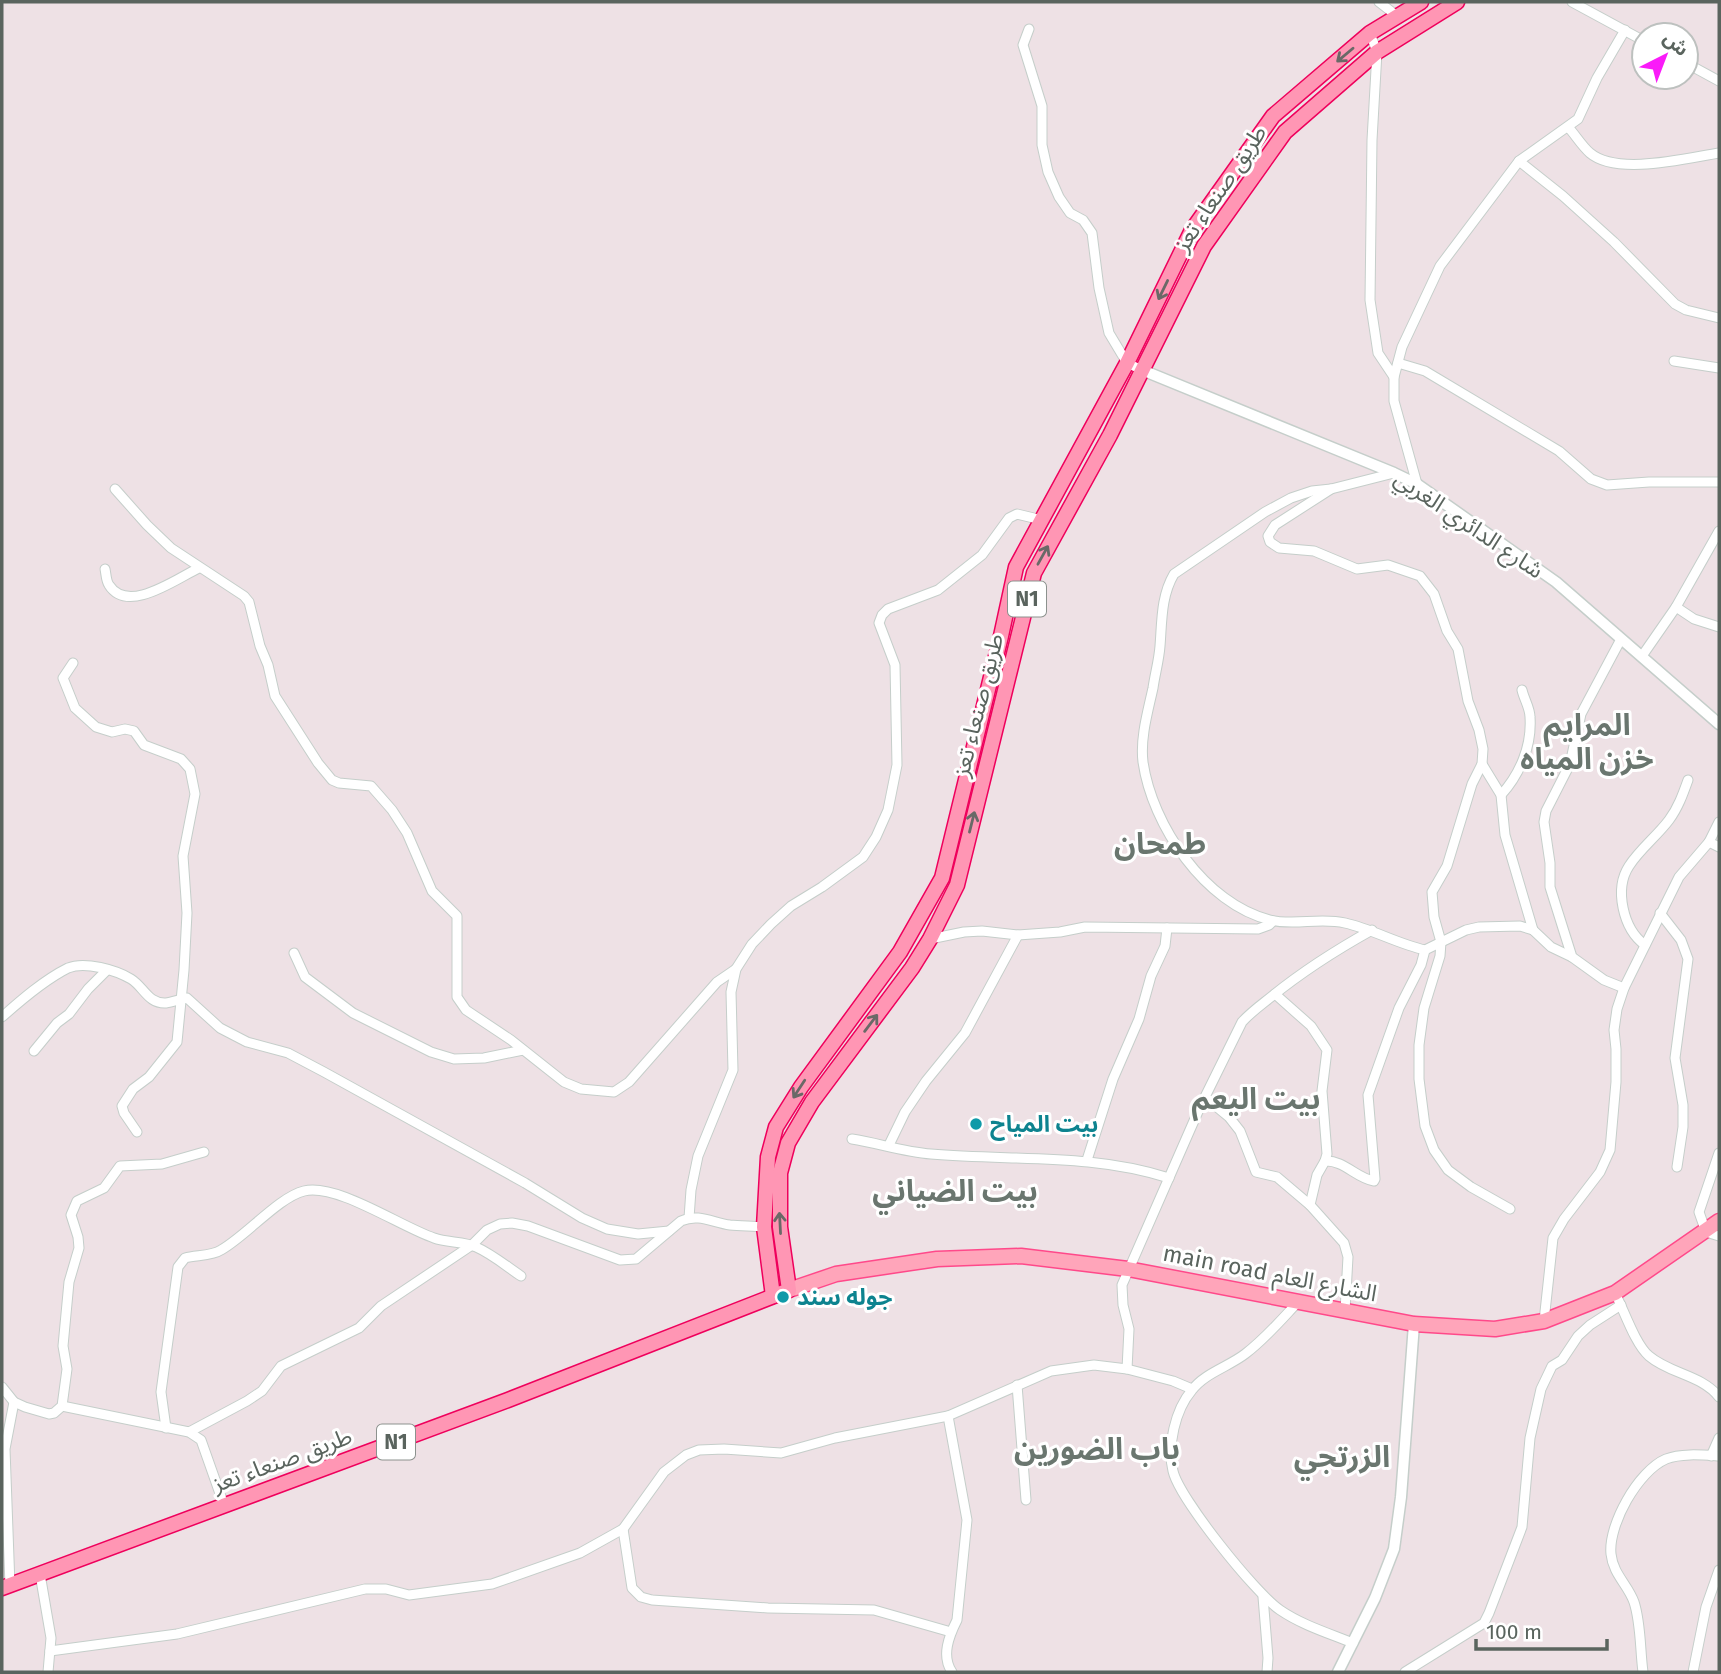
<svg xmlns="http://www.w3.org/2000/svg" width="1721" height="1674" viewBox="0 0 1721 1674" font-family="'Fira Sans','Noto Sans Arabic',sans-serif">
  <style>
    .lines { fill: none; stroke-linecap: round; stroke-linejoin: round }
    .minor-casing { stroke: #c5ceca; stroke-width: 11 }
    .tertiary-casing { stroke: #c5ceca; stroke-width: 13 }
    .primary-casing { stroke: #ff498a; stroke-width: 17 }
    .trunk-casing { stroke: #ef005c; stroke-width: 17 }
    .minor { stroke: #fff; stroke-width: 9 }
    .tertiary { stroke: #fff; stroke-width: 10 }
    .primary { stroke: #ffa5ba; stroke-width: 14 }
    .trunk { stroke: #ff96b4; stroke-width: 14 }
    .oneway { stroke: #6a6967 }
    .culture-dot { fill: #0f9aa8; stroke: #fff; stroke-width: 2.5 }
    .labels { text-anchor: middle; stroke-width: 6; stroke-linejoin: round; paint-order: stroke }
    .shield { fill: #fff; stroke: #8c928e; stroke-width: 2 }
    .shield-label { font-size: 21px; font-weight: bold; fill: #5a645e }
    .street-label { font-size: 23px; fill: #5a645e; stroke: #fff }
    .culture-label { font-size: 23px; font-weight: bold; fill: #0d838f; stroke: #fff; text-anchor: start }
    .district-label { font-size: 30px; font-weight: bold; fill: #6a766f; stroke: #fff }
  </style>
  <rect width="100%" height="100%" fill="#eee1e5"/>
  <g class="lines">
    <g class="minor-casing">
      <g id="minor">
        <polyline points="1379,2 1397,16"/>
        <polyline points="1572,2 1644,41"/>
        <polyline points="1029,29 1023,45 1042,106 1042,145 1048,172 1059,197 1070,213 1083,220 1092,233 1099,288 1109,333 1127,363 1142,370"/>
        <polyline points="1370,33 1377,52 1372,140 1370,300 1378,353 1394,377"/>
        <polyline points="1686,63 1719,81"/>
        <path d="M 1569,128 C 1576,136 1582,146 1590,153 C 1617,176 1687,158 1719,153"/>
        <polyline points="1519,161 1563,196 1614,242 1675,304 1686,310 1719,318"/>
        <polyline points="1674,361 1719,368"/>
        <polyline points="1398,363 1425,371 1559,451 1591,479 1607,485 1649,482 1719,482"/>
        <path d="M 1394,473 L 1331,489 L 1312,491 L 1291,498 L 1265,512 L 1174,574 C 1161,596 1162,621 1160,646 C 1159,660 1155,674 1153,688 C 1148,711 1140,738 1143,762 C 1152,825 1205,904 1270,920 C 1294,926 1320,917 1345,923 C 1372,929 1398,944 1425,950 L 1466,930 L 1479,927 L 1520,926 L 1533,930 L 1551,947 L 1572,957"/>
        <polyline points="1417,484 1394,401 1394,377 1402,347 1440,266 1519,161 1578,119 1597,78 1625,30"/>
        <polyline points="115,489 147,525 171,548 244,596 249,602 260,646 268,665 275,696 318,763 332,780 339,783 371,786 392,810 407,833 432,891 457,916 457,997 466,1010 511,1040 564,1082 581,1089 614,1092 629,1082 717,982 736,969"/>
        <polyline points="1331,489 1275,525 1268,536 1270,542 1279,548 1314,551 1357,569 1388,565 1420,576 1434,594 1447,631 1458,649 1468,701 1479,730 1483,749 1482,764 1472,784 1447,866 1432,892 1434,917 1441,942 1440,956 1424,1008 1419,1045 1419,1079 1425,1126 1434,1150 1448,1170 1471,1187 1510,1209"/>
        <path d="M 105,569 C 106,573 106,581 109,585 C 128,615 177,578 199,568"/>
        <polyline points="1676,607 1694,619 1719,627"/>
        <polyline points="1621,639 1581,714 1570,764 1546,811 1544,822 1550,863 1550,887 1572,957 1604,980 1624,988"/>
        <polyline points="1642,656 1676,607 1719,531"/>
        <polyline points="73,663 63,678 75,708 96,727 112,732 125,729 134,731 144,745 181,759 190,769 195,794 183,856 187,913 184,970 177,1042 149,1077 133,1089 122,1106 124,1113 137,1132"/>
        <polyline points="1482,764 1501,795 1505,835 1533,930"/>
        <path d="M 1501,795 C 1520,774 1532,746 1530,717 C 1530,708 1524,699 1522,690"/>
        <polyline points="1709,842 1719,847"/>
        <polyline points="1660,913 1681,940 1688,959 1675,1058 1683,1105 1683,1127 1677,1167"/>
        <polyline points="930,939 964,932 982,931 1018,935 1060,932 1085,927 1258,929 1269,925 1273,921"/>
        <path d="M 1645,945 C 1623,929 1614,889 1629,866 C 1640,849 1657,836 1669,820 C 1678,808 1683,794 1688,780"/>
        <polyline points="294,953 305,977 353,1013 431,1052 454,1059 484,1058 523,1050"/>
        <polyline points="1275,994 1311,1026 1327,1050 1322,1091 1327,1154 1325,1161"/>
        <path d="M 2,1017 C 21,1000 44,980 68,968 C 85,961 116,970 131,979 C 144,987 148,1004 166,1003 C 173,1002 180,999 187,998 L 220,1028 L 247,1042 L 288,1053 L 324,1072 L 525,1183 L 582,1218 L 607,1229 L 638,1234 L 669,1231"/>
        <polyline points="34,1051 57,1023 69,1014 88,989 107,970"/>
        <polyline points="1206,1098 1229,1117 1240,1131 1256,1172 1277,1177 1310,1205 1344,1243 1348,1257 1345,1311"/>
        <path d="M 852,1139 C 878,1143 904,1152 931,1154 C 1011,1161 1092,1153 1169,1178"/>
        <polyline points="889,1145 905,1112 926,1081 965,1033 1018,935"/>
        <polyline points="1719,1153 1699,1212 1706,1232 1719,1236"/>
        <polyline points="1087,1160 1113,1079 1139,1019 1151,976 1165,946 1167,928"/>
        <path d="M 1310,1205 L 1317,1175 L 1325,1161 C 1344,1160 1356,1178 1374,1181 L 1375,1179 L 1368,1095 L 1399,1008 L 1421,965 L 1425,950"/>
        <polyline points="689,1218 691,1190 698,1156 733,1070 731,992 736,969 752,944 771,924 791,906 822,887 863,857 876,837 888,810 897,765 895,665 879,623 882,615 888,609 938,590 982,555 1009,518 1017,514 1042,520"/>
        <path d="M 1615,1293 C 1624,1310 1635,1344 1649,1356 C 1670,1374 1702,1375 1719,1397"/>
        <path d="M 1298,1302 C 1281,1320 1265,1339 1245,1354 C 1228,1367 1205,1373 1192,1390 C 1175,1410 1167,1446 1173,1471 C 1179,1498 1256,1594 1280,1610 C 1302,1625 1328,1633 1353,1643"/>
        <polyline points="1544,1321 1553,1238 1564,1219 1600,1172 1610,1150 1616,1082 1616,1049 1614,1030 1617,1009 1624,988 1679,877 1709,842 1719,822"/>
        <path d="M 1127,1369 L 1129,1329 L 1123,1305 L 1122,1285 L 1200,1107 L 1242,1022 C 1251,1012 1261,1005 1271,997 C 1303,971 1336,950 1372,930"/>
        <polyline points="1017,1385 1026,1500"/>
        <polyline points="2,1387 14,1402 25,1407 49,1414 54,1413 62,1406 67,1369 63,1346 69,1282 79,1248 78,1237 71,1215 77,1201 104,1188 120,1166 162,1164 204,1152"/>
        <polyline points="62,1406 189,1432 201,1440 224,1505"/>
        <path d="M 948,1416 L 967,1520 L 957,1620 C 949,1636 941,1656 952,1672"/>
        <path d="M 166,1428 L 161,1392 L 178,1267 L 185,1258 C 196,1255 212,1256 221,1250 C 246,1236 279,1197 304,1191 C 337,1183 401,1227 434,1238 C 447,1243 464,1241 476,1247 C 492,1254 506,1266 521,1276"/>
        <path d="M 189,1432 L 247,1401 L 262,1391 L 281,1366 L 359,1328 L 381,1306 L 472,1245 L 487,1230 L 500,1224 L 512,1223 L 528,1226 L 620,1260 L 636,1259 L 681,1221 C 699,1213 713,1223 730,1225 C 741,1226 753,1226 764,1227"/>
        <polyline points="1711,1456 1719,1438"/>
        <polyline points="623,1529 632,1588 641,1597 652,1600 768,1608 874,1610 951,1632"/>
        <polyline points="40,1574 51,1638 48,1672"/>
        <polyline points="10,1586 5,1449 14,1402"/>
        <polyline points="1263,1597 1268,1658 1267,1672"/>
        <polyline points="50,1651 177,1634 365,1589 386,1589 409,1595 492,1584 580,1553 623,1529 664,1472 686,1455 699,1450 724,1449 781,1453 835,1438 948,1416 1051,1371 1094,1365 1127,1369 1173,1381 1192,1389"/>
        <polyline points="1405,1672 1484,1623 1489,1613 1522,1527 1530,1438 1541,1389 1552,1366 1562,1360 1578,1336 1590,1325 1621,1305"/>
        <path d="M 1643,1672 C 1640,1650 1641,1623 1634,1602 C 1628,1585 1613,1574 1611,1554 C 1608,1525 1638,1471 1666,1459 C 1681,1453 1703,1455 1719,1456"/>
        <polyline points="1693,1672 1706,1607 1719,1570"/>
      </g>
    </g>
    <g class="tertiary-casing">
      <g id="tertiary">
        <polyline points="1142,370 1394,473 1417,484 1556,582 1719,724"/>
        <polyline points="1338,1672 1375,1598 1394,1549 1401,1497 1414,1324"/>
      </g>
    </g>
    <g class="primary-casing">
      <polyline id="primary" points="789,1290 836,1274 937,1259 1021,1256 1128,1269 1414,1324 1495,1329 1544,1321 1615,1293 1719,1221"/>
    </g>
    <g class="trunk-casing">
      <g id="trunk">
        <polyline points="773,1296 764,1227 768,1157 776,1127 801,1087 900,952 942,878 1001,636 1016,567 1127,363 1192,230 1273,116 1370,33 1421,2"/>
        <polyline points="2,1588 508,1400 789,1290 780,1227 780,1173 788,1143 812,1102 912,968 930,939 957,885 1034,573 1110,435 1204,246 1285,132 1377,52 1457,2"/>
      </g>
    </g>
    <use href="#minor" class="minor"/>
    <use href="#tertiary" class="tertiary"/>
    <use href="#primary" class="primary"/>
    <use href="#trunk" class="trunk"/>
  </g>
  <defs><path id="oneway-shaft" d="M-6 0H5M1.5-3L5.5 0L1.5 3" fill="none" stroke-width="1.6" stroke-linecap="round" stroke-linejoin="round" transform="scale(1.75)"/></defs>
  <g class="oneway">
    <use href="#oneway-shaft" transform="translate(1345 55) rotate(140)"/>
    <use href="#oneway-shaft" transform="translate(1163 290) rotate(116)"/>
    <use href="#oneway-shaft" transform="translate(1043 555) rotate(-61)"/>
    <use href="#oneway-shaft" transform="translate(972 822) rotate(-76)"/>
    <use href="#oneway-shaft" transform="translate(871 1023) rotate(-53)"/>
    <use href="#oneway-shaft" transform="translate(799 1089) rotate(123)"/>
    <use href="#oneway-shaft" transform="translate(780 1223) rotate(-93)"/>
  </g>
  <g class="culture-dot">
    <circle cx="976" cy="1124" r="7"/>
    <circle cx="783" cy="1297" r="7"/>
  </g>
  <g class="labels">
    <g class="shield">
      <rect x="1008" y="581.5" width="38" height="35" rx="5"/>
      <rect x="377" y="1424.5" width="38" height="35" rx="5"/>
    </g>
    <g class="shield-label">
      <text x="1027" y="606">N1</text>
      <text x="396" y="1449">N1</text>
    </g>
    <g class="street-label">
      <text transform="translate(1220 188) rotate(-56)" y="8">طريق صنعاء تعز</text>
      <text transform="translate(1469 524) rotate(34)" y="8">شارع الدائري الغربي</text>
      <text transform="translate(978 705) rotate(-76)" y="8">طريق صنعاء تعز</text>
      <text transform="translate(1270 1273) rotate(11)" y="8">main road الشارع العام</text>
      <text transform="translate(282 1460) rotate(-20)" y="8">طريق صنعاء تعز</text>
    </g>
    <g class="culture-label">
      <text x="990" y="1132">بيت المياح</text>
      <text x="797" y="1305">جوله سند</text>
    </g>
    <g class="district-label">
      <text x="1587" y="735">المرايم<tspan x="1587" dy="34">خزن المياه</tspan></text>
      <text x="1160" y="854">طمحان</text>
      <text x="1256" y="1109">بيت اليعم</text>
      <text x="955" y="1201">بيت الضياني</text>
      <text x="1097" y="1459">باب الضورين</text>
      <text x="1342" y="1467">الزرتجي</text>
    </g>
  </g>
  <rect width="1721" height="1674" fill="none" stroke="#5a645e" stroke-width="7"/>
  <g transform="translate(1665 56) rotate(42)"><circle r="33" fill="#ffffff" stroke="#bdc1bf" stroke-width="2"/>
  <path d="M0-5L12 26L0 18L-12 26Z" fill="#fa1bf9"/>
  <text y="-10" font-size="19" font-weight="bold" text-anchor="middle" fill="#5a645e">ش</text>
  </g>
  <path d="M1476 1639v10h131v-10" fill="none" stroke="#5a645e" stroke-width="3.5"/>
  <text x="1486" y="1639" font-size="21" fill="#5a645e" stroke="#ffffff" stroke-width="5" paint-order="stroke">100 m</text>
</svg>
